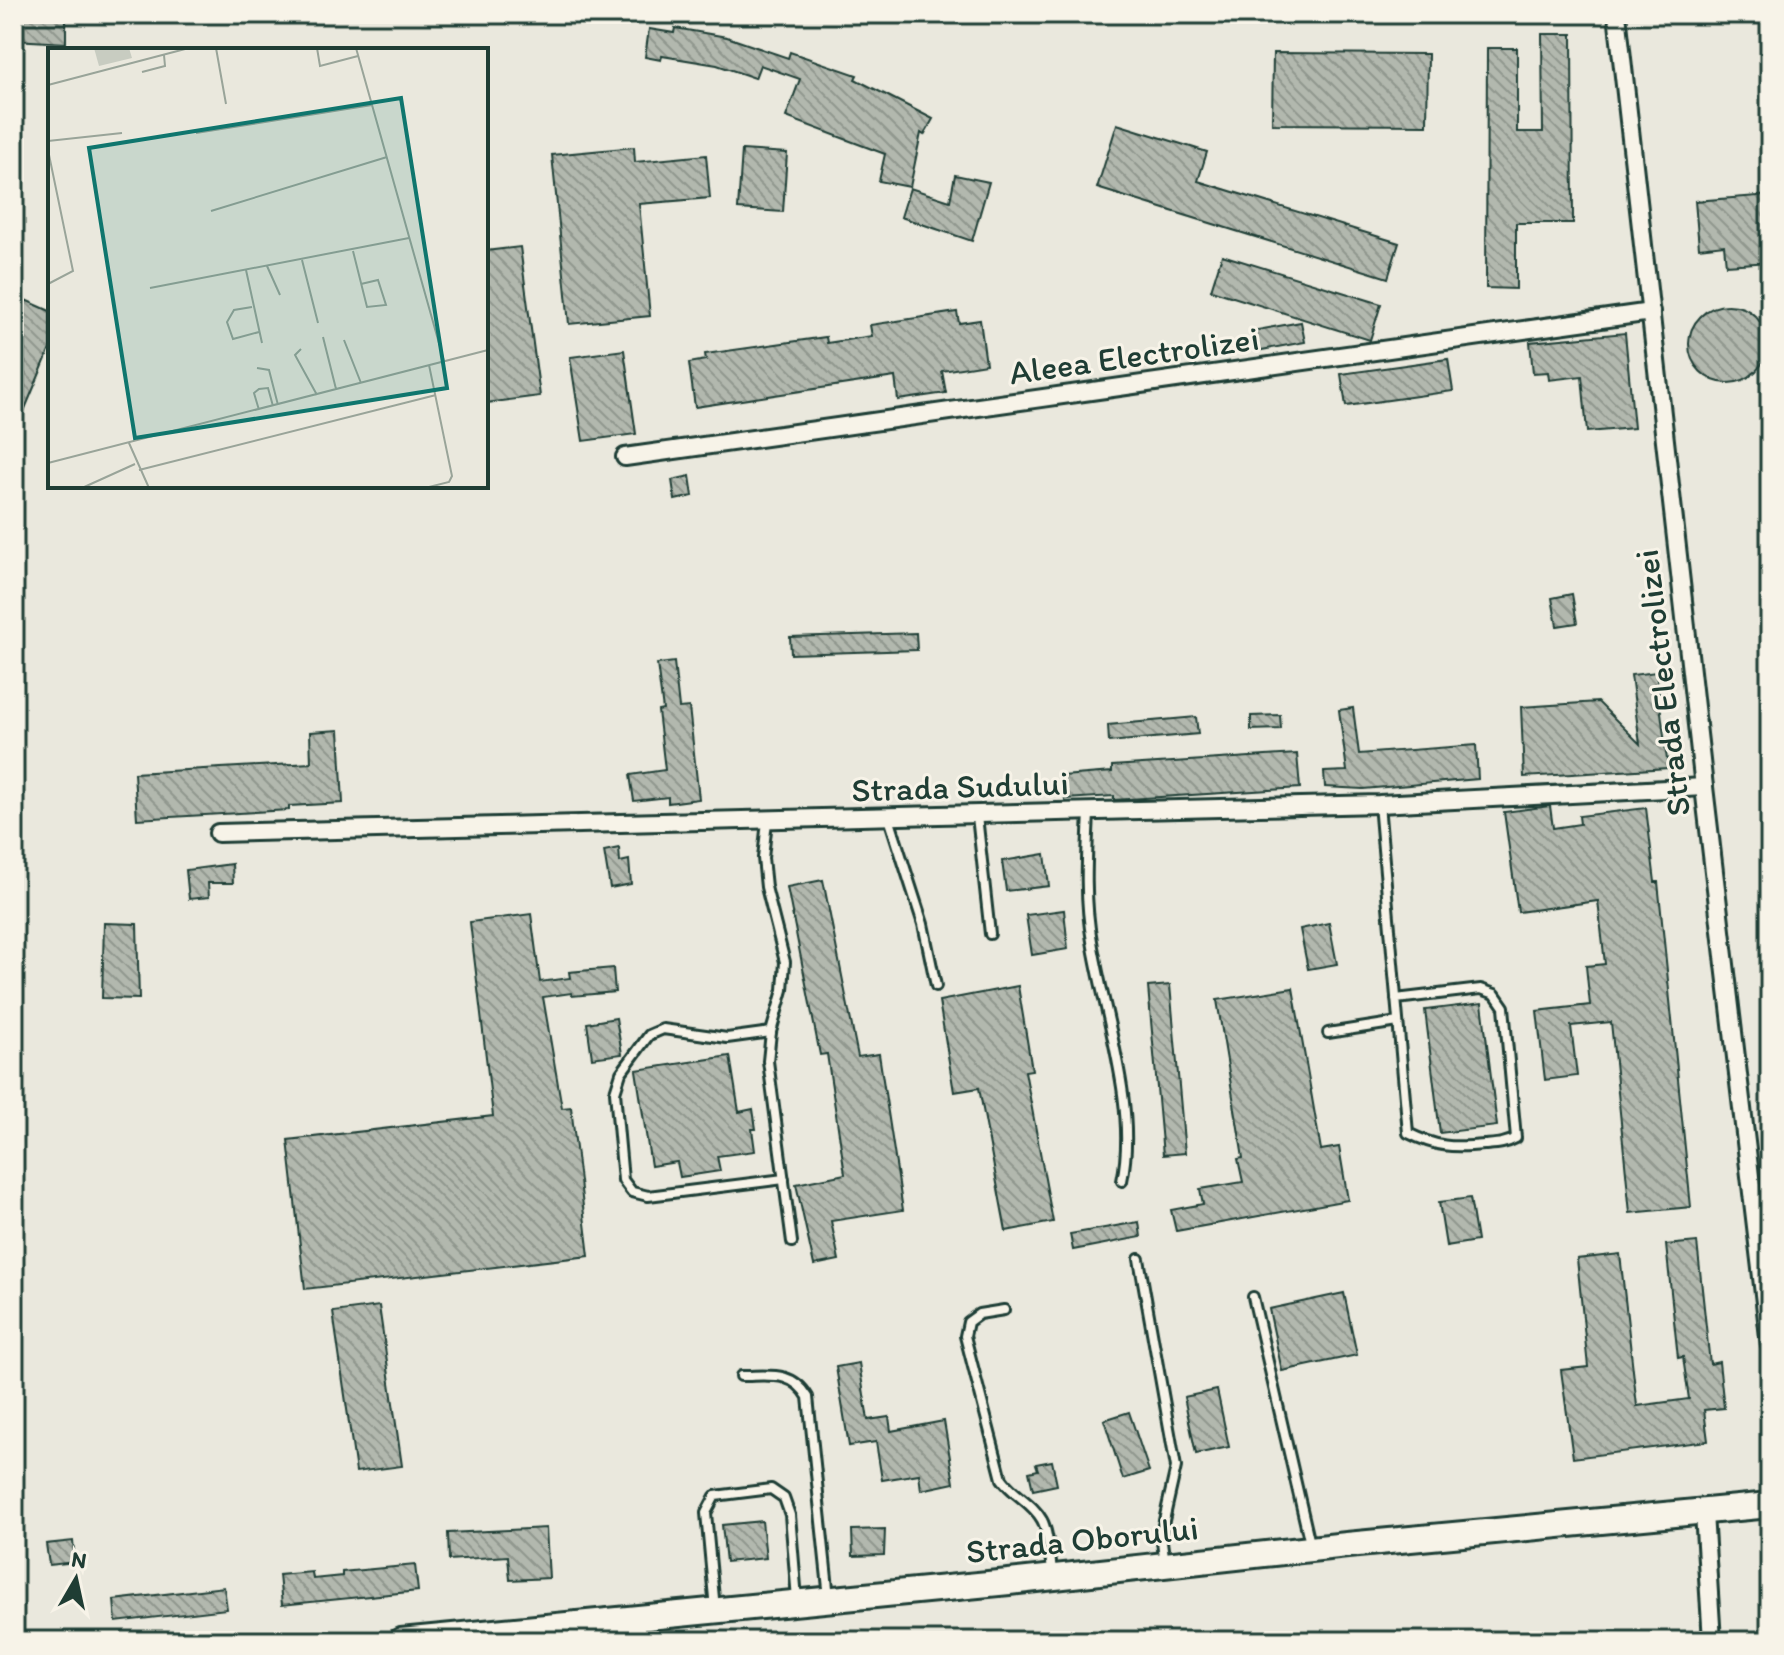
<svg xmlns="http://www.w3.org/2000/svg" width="1784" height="1655" viewBox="0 0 1784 1655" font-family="Itim,sans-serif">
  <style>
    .building { fill: url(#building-back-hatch); stroke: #1f3d34; stroke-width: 2 }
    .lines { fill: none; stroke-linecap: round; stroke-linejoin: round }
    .service-casing { stroke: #1f3d34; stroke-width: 14 }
    .minor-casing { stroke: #1f3d34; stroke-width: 22 }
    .primary-casing { stroke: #1f3d34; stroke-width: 30 }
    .service { stroke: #f7f3e8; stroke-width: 8 }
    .minor { stroke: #f7f3e8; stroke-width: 16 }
    .primary { stroke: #f7f3e8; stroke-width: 24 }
    .labels { text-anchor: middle; stroke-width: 6; stroke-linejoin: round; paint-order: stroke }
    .street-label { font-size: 34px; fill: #1f3d34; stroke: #f7f3e8 }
    .inset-road { fill: none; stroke: #99a499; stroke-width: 2 }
    .view { fill: #0f766e; fill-opacity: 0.15; stroke: #0f766e; stroke-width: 4 }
    .inset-edge { fill: none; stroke: #1f3d34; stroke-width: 4 }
  </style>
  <defs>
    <pattern id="building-back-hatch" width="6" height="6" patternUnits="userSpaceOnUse" patternTransform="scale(2)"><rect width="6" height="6" fill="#b2b8ae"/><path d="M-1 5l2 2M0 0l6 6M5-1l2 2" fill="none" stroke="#90978e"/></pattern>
  </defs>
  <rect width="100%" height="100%" fill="#eae8dd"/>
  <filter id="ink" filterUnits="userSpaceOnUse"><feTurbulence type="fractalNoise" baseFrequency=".0125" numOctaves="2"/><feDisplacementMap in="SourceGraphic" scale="16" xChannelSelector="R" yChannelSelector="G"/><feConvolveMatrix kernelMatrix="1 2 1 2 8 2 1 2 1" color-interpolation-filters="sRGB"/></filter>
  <g filter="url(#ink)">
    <g class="building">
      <polygon points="14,14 66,14 66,43 14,40"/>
      <polygon points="675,28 727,37 788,58 790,52 857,75 855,79 933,119 924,135 921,133 910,187 879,181 885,154 786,117 800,79 760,65 755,78 717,65 662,56 661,60 645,57 649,29 674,33"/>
      <polygon points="1542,34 1572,34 1573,223 1516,223 1516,289 1486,288 1487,48 1517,48 1517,132 1543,132"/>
      <polygon points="1273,53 1428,54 1427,125 1272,124"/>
      <polygon points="1117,124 1207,152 1198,181 1399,243 1388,278 1097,188"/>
      <polygon points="634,147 635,162 706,155 710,198 639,204 650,316 569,324 552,155"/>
      <polygon points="742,150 787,153 783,212 738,209"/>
      <polygon points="955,175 989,182 972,241 901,217 910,188 950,201"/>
      <polygon points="1770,195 1770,262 1726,265 1724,245 1699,248 1695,201"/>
      <polygon points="520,247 540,396 486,403 486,251"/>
      <polygon points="1222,255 1381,304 1370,340 1211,290"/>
      <polygon points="14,295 50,311 50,349 14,435"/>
      <circle cx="1728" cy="344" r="39"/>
      <polygon points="957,312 959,323 980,320 986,364 942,371 946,393 898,400 895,377 695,407 689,363 706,360 705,354 826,337 827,343 872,336 870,325"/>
      <polygon points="1301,322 1305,342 1256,351 1252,331"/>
      <polygon points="1625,333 1634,428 1587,432 1582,376 1549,380 1548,372 1533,373 1530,342"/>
      <polygon points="624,350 636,434 583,441 570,357"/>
      <polygon points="1448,359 1453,391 1346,406 1341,374"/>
      <polygon points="690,476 693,496 675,500 672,480"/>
      <polygon points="1572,594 1577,623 1557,626 1552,598"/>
      <polygon points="916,633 917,650 791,654 790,637"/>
      <polygon points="674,662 679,708 689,707 699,799 668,803 668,797 634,801 630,775 665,770 658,711 663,710 657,664"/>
      <polygon points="1656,672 1668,768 1524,777 1521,707 1598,702 1640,744 1631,675"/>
      <polygon points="1353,708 1359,754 1476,745 1478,779 1363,789 1325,787 1324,772 1347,771 1339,710"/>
      <polygon points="1280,715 1281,729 1251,730 1251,716"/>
      <polygon points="1196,717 1198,734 1109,742 1108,725"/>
      <polygon points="339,730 343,803 289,806 289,810 137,819 134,773 311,763 310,732"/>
      <polygon points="1297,754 1300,788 1129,799 1114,800 1114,796 1065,799 1063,776 1112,772 1112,766"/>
      <polygon points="1550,806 1553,828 1580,824 1579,816 1646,808 1655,882 1658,882 1691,1207 1630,1213 1611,1022 1571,1026 1577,1076 1545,1080 1537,1011 1590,1005 1586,966 1605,964 1598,901 1518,912 1504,812"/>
      <polygon points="619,848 620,862 629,860 631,884 610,888 604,851"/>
      <polygon points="1045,854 1049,886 1006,891 1002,861"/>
      <polygon points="232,864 233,883 208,883 209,897 189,899 186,870"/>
      <polygon points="823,880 858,1057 879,1054 903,1210 831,1221 839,1260 814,1265 796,1184 845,1174 827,1054 820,1055 787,887"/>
      <polygon points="1064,910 1068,949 1032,955 1026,915"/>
      <polygon points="531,914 540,982 570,978 569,972 613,968 615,992 572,996 571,993 543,997 562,1108 571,1107 589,1256 305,1289 288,1140 493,1116 470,922"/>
      <polygon points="104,923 137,924 139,999 102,998"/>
      <polygon points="1329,923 1337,964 1308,969 1300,929"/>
      <polygon points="1170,985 1185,1153 1163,1155 1148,987"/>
      <polygon points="1018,986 1032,1070 1025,1071 1053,1222 1006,1231 979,1088 954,1092 939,1001"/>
      <polygon points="1293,988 1321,1150 1339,1147 1348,1200 1176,1231 1171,1210 1203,1204 1200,1189 1243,1182 1238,1159 1243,1158 1217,1000"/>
      <polygon points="1482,1003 1497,1126 1440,1133 1425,1010"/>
      <polygon points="616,1018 622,1054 592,1058 587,1023"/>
      <polygon points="730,1056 739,1112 753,1109 756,1129 752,1129 755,1151 717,1156 720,1171 680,1177 677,1162 651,1166 636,1070"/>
      <polygon points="1470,1198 1477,1241 1446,1246 1439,1202"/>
      <polygon points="1139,1222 1141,1237 1073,1250 1070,1234"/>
      <polygon points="1697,1242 1710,1364 1719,1362 1724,1408 1704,1410 1708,1441 1573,1458 1561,1370 1588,1367 1577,1259 1620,1254 1637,1406 1689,1399 1683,1357 1678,1358 1666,1245"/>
      <polygon points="1344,1293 1357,1355 1282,1371 1269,1309"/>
      <polygon points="379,1306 402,1466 356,1472 333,1312"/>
      <polygon points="859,1363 868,1420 889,1417 891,1431 944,1421 954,1483 921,1490 919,1474 882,1480 876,1442 849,1446 836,1367"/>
      <polygon points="1217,1390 1229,1447 1196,1454 1184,1397"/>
      <polygon points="1129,1412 1149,1471 1123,1479 1104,1420"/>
      <polygon points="1052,1461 1057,1485 1033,1490 1029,1472 1038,1470 1036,1464"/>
      <polygon points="762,1521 766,1558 726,1562 722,1525"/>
      <polygon points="546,1528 549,1578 510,1580 508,1556 449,1560 448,1533"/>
      <polygon points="885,1529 884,1555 853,1556 852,1530"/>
      <polygon points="73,1541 75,1562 49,1565 46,1544"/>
      <polygon points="415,1565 418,1591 282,1605 279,1575 312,1572 313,1579 342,1576 342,1572"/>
      <polygon points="224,1587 227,1609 116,1622 114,1600"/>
    </g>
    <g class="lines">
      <g class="service-casing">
        <g id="service">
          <path d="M 1379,804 L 1408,1133 C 1436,1147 1452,1148 1484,1145 C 1496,1144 1505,1144 1516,1138 L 1504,1007 L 1495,994 L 1481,989 L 1396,999"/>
          <path d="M 1089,813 C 1087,855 1084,898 1092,941 C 1104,1015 1138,1107 1122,1181"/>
          <polyline points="977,816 990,934"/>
          <polyline points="889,818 923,924 936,986"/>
          <polyline points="767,821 763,858 766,887 785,962 783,990 771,1032 768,1061 792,1242"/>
          <polyline points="771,1032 727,1038 663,1029 649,1035 621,1073 615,1092 623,1180 632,1192 648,1196 784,1179"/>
          <polyline points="1328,1033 1398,1022"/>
          <polyline points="1139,1259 1176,1467 1161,1534 1165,1564"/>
          <polyline points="1253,1297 1311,1548"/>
          <path d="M 1004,1310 L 979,1314 L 968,1322 L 965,1336 L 1002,1479 C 1013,1495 1033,1503 1042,1520 C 1049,1532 1050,1562 1053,1576"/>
          <path d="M 741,1376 C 769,1376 792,1370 808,1397 L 829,1598"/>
          <polyline points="715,1609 706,1513 715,1496 771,1489 784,1498 790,1515 797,1599"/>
        </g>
      </g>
      <g class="minor-casing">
        <g id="minor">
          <polyline points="1617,14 1704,787 1770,1345"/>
          <polyline points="625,457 1651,312"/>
          <polyline points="218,833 1379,804 1704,787"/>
          <polyline points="1704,1513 1712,1641"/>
        </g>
      </g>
      <g class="primary-casing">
        <polyline id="primary" points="401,1641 1009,1582 1347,1545 1770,1505"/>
      </g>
      <use href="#service" class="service"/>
      <use href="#minor" class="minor"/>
      <use href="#primary" class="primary"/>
    </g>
  </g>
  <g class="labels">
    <g class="street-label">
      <text transform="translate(1134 355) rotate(-8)" y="12">Aleea Electrolizei</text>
      <text transform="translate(1662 683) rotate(-97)" y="12">Strada Electrolizei</text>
      <text transform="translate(960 786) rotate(-2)" y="12">Strada Sudului</text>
      <text transform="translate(1082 1539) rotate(-6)" y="12">Strada Oborului</text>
    </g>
  </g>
  <g transform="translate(48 48)">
    <rect width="440" height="440" fill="#eae8dd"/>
    <path d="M 46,0 L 81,0 L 84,10 L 51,18 Z" fill="#c8ccc1"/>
    <path class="inset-road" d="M 168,0 L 178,56M 269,0 L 272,18 L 310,8M 308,0 L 396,313M 94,24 L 117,18 L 116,7M 0,37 L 141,0M 148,85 L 324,57M 0,93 L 74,85M 0,102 L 25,223 L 0,236M 163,163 L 339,109M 305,203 L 319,259 L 338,257 L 330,232 L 313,236M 254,212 L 270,275M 219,218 L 232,247M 198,222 L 214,295M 102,240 L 361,190M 204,259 L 186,262 L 179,274 L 185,291 L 211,284M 275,289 L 288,341M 296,292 L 313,335M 253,301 L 247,307 L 269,347M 209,320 L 221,322 L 230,357M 211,362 L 206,345 L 211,341 L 220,340 L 225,358M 81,395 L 101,440M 0,415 L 440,302M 91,422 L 388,347M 34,440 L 87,416M 377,440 L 401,434 L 404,428 L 381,317"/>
    <path class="view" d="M 353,50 L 399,340 L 87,390 L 41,100 Z"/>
    <rect width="440" height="440" class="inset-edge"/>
  </g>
  <rect width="1784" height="1655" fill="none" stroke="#f7f3e8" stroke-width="48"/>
  <rect x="24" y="24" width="1736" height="1607" fill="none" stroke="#1f3d34" stroke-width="3" filter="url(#ink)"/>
  <g transform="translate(76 1579) rotate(9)" stroke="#f7f3e8" stroke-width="6" paint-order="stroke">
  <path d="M0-6L14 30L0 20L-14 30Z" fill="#1f3d34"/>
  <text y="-12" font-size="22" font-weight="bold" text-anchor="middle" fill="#1f3d34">N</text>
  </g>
</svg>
